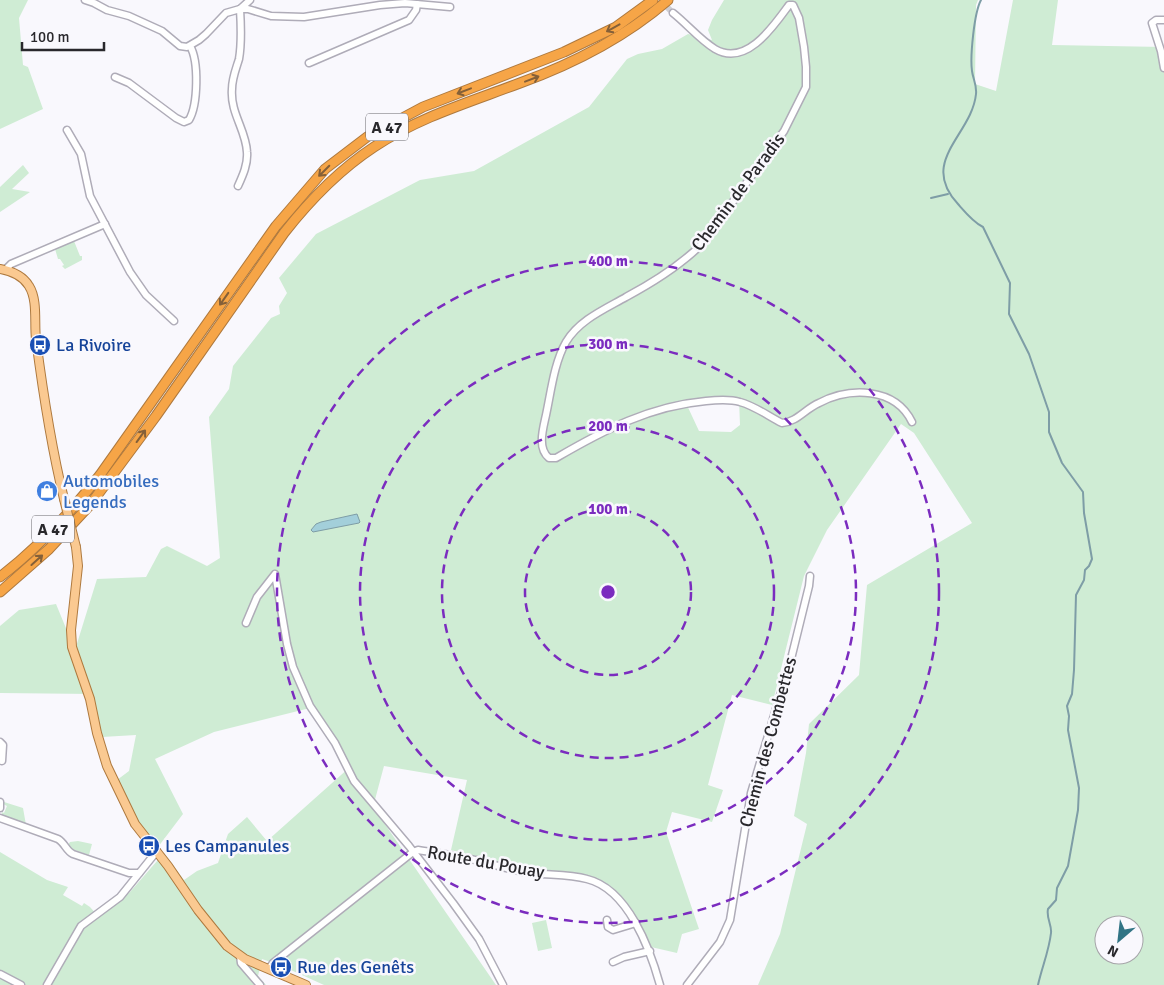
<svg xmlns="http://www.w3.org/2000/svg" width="1164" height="985" viewBox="0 0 1164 985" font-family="Signika,sans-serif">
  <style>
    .green { fill: #cfecd4; fill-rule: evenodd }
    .water { fill: #a3cfda; stroke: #7e9da6 }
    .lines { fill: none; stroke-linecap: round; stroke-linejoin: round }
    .stream { stroke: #7e9da6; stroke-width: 2 }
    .minor-tunnel { stroke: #cfced3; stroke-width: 6; stroke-dasharray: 6 3; stroke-linecap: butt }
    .minor-casing { stroke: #afacb8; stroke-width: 9 }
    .major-casing { stroke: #ae793e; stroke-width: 10 }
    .highway-casing { stroke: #ae793e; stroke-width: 11 }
    .minor { stroke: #fff; stroke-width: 6 }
    .major { stroke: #fac991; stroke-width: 8 }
    .highway { stroke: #f6a547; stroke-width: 9 }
    .major-bridge-casing { stroke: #ae793e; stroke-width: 10; stroke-linecap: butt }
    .major-bridge { stroke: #fac991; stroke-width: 8 }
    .oneway { stroke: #856038 }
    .ring { fill: none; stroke: #7b2cbf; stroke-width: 2.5; stroke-dasharray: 9 6 }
    .labels { text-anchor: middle; stroke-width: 5; stroke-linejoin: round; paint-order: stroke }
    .shield { fill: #f9f8fd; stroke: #67666b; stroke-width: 1 }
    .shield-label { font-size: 16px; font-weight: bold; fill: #29282c }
    .street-label { font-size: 18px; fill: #29282c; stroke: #f9f8fd }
    .transit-label { font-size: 18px; fill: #164399; stroke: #f9f8fd; text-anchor: start }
    .shop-label { font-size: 18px; fill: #366cbe; stroke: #f9f8fd; text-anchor: start }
    .centre { fill: #7b2cbf; stroke: #f9f8fd; stroke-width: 2.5 }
    .ring-label { font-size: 15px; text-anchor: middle; font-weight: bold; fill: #7b2cbf; stroke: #f9f8fd; stroke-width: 5; stroke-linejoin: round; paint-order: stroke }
  </style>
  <rect width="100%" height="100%" fill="#f9f8fd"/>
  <g class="green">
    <polygon points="0,0 28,0 19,18 23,65 28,67 43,109 0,129"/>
    <path d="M 724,0 L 978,0 L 976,5 L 975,84 L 996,91 L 1013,0 L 1058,0 L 1052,45 L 1164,47 L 1164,985 L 758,985 L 780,934 L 807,824 L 794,816 L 806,753 L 809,724 L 859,675 L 867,585 L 972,523 L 914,433 L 901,424 L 827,530 L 804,576 L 772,705 L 732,695 L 708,785 L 723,790 L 712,822 L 672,812 L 666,832 L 699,929 L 682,934 L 677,953 L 651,947 L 640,926 L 600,881 L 521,869 L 451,850 L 467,780 L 384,766 L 373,807 L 496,985 L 324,985 L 282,966 L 262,959 L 258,976 L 266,985 L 0,985 L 0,852 L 47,880 L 68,887 L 63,895 L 82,906 L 84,903 L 90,907 L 98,916 L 130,892 L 164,853 L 184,880 L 197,871 L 218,863 L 228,834 L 247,817 L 267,841 L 350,767 L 314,707 L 214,732 L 155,759 L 183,814 L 158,847 L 137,822 L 117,780 L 129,771 L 136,735 L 102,737 L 93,694 L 0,693 L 0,626 L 19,610 L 56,604 L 75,650 L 97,579 L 146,577 L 161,549 L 167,546 L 207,566 L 220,558 L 209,417 L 229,389 L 233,366 L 271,318 L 280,314 L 279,306 L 287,293 L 279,278 L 316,234 L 420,180 L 474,171 L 589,107 L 627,59 L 638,54 L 662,49 L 688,34 L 712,40 L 708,30 L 712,20 ZM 739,399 L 740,425 L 731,432 L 699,431 L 685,401 ZM 1104,925 L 1134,925 L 1134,955 L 1104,955 Z"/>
    <polygon points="23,165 29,173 12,189 30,192 0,212 0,187"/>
    <polygon points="74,241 80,256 82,256 82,260 65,269 62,266 64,265 60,259 58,259 55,249"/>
    <polygon points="4,802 23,808 26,825 2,815 2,812 4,813 7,806 3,804"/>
    <polygon points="78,841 92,844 89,855 72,849 68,845 70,842"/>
    <polygon points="546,920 552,948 538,951 532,923"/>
  </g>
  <polygon class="water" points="357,514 360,522 359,523 313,532 311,530 316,524 321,522"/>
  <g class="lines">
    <g class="stream">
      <path d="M 981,0 C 974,13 970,57 972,71 C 973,79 977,85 976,94 C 972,135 918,161 958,204 C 965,212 973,222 983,227 L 1010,283 L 1009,314 L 1029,354 L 1049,412 L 1049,432 L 1062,463 L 1083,492 L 1084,513 L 1092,559 L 1089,566 L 1085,570 L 1084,580 L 1076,595 L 1074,670 L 1072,694 L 1067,706 L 1069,716 L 1068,730 L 1079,788 L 1078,810 L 1068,866 L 1057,888 L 1056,900 L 1048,909 C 1046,918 1052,925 1051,933 C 1049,951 1042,967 1038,985"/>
      <polyline points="931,198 948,194"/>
    </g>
    <polyline class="minor-tunnel" points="660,0 673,13"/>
    <g class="minor-casing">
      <g id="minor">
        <polyline points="85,0 94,3 107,10 129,16 162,31 180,46 187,47 199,40 206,34 226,13 240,9 248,9 271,16 304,17 380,5 405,3 450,7"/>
        <path d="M 673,13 C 687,24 700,40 715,49 C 746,67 773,27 789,5 L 793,5 L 799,18 L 804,47 L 806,67 L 806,87 L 784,131 L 703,243 C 681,265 654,282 626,297 C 605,309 579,320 566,342 C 554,363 551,392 546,415 C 543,429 537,448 549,458 L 556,458 C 604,430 650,406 706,401 C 716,400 730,399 740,402 C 755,406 768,416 782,423 C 797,422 805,409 819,403 C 850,387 895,387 912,422"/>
        <polyline points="1164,20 1156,20 1152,23 1161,51 1164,68"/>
        <polyline points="309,63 409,20 416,10 417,4"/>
        <path d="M 115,77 L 129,83 L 176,118 L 184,122 L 189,120 C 198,105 199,61 190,46"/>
        <polyline points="67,130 81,154 90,196 130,272 146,295 174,321"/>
        <path d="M 238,186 C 243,175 248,164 247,152 C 246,130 230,113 232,89 C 232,78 236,69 239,59 C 242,42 241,25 240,9 L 250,0"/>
        <polyline points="5,270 11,264 105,224"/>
        <polyline points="246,623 257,597 275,574 287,644 293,667 310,706 335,743 354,781 409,846 453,903 479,939 503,985"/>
        <polyline points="0,742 3,745 2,761"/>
        <polyline points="0,802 0,808"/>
        <path d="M 0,818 L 58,839 C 65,843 66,851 73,854 L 129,873 L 139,873"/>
        <polyline points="607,920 608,927 613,930 636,923"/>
        <polyline points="240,956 241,963 260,985"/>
        <polyline points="613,962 624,957 650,951"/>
        <path d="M 269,969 L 273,963 L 413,852 L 418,850 C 437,853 456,855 475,860 C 489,863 504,868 519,871 C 541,876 565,873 587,879 C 628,889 650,949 660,985"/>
        <polyline points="0,974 21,985"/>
        <polyline points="47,985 81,926 120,897 157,851"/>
        <polyline points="687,985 720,942 730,920 751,793 792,655 809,586 810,576"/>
      </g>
    </g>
    <g class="major-casing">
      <g id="major">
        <path d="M 0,269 C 11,271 23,276 29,286 C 38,300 34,323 36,339 C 43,393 51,446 64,499"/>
        <polyline points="76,547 78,566 71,630 72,647 90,699 97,733 107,766 135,824 168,866 198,910 227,946 245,959 306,985"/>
      </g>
    </g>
    <g class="highway-casing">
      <g id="highway">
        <path d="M 0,577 C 38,548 70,513 100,475 L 276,226 L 325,169 L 367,137 L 423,107 L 564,52 L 616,27 L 653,0"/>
        <path d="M 0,592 L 49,549 L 90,505 L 156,416 L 284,233 C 310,200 339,170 374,147 C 419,117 470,102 520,83 C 575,63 624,38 668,0"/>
      </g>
    </g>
    <use href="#minor" class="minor"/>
    <use href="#major" class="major"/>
    <use href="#highway" class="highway"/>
    <g class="major-bridge-casing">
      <polyline id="major-bridge" points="64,499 76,547"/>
    </g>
    <use href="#major-bridge" class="major-bridge"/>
  </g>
  <defs><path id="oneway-shaft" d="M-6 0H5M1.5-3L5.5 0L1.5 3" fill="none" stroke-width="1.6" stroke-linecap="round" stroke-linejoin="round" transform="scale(1.25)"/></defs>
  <g class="oneway">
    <use href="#oneway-shaft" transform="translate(613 28) rotate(151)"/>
    <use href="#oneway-shaft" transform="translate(532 79) rotate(-21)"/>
    <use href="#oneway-shaft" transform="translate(464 91) rotate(159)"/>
    <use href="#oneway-shaft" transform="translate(324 171) rotate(135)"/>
    <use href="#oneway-shaft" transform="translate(224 299) rotate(125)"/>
    <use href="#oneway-shaft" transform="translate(141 436) rotate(-54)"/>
    <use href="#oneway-shaft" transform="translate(37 560) rotate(-42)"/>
  </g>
  <g class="ring">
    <circle cx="608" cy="592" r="83"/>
    <circle cx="608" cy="592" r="166"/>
    <circle cx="608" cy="592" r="248"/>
    <circle cx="608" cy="592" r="331"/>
  </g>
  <defs>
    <g id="bus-disc" transform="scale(1.125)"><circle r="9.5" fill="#1a4fb4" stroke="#f9f8fd"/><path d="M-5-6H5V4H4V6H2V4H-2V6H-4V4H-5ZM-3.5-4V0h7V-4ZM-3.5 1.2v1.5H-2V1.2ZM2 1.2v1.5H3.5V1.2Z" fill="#fff"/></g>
    <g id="shop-disc" transform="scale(1.125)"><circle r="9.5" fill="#3f7fe0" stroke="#f9f8fd"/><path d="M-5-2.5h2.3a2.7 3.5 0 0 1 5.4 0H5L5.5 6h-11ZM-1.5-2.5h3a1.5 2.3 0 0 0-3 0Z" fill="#fff"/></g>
  </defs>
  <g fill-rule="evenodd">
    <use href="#bus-disc" x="40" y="345"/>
    <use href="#shop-disc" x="47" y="491"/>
    <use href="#bus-disc" x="149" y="846"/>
    <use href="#bus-disc" x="281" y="967"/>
  </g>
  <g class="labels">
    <g class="shield">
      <rect x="366" y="113.5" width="42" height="27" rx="4"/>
      <rect x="32" y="515.5" width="42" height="27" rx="4"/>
    </g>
    <g class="shield-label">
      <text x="387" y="133">A 47</text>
      <text x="53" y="535">A 47</text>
    </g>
    <g class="street-label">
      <text transform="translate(738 192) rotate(-53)" y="6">Chemin de Paradis</text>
      <text transform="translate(768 742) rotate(-75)" y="6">Chemin des Combettes</text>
      <text transform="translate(486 862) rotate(10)" y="6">Route du Pouay</text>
    </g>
    <g class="transit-label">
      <text x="56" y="351">La Rivoire</text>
      <text x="165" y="852">Les Campanules</text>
      <text x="297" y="973">Rue des Genêts</text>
    </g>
    <g class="shop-label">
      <text x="63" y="487">Automobiles<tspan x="63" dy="21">Legends</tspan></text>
    </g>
  </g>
  <circle cx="608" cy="592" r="8" class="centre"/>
  <g class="ring-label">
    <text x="608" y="266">400 m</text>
    <text x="608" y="349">300 m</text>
    <text x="608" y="431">200 m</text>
    <text x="608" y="514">100 m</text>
  </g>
  <g transform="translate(1119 940) rotate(208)"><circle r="24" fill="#f9f8fd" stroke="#a6a5a9"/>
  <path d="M0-4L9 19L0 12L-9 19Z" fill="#317485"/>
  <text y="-8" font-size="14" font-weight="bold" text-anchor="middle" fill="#29282c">N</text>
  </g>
  <path d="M22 42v8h82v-8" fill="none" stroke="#29282c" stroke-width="2.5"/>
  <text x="30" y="42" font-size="15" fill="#29282c" stroke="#f9f8fd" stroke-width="4" paint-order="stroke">100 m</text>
</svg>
